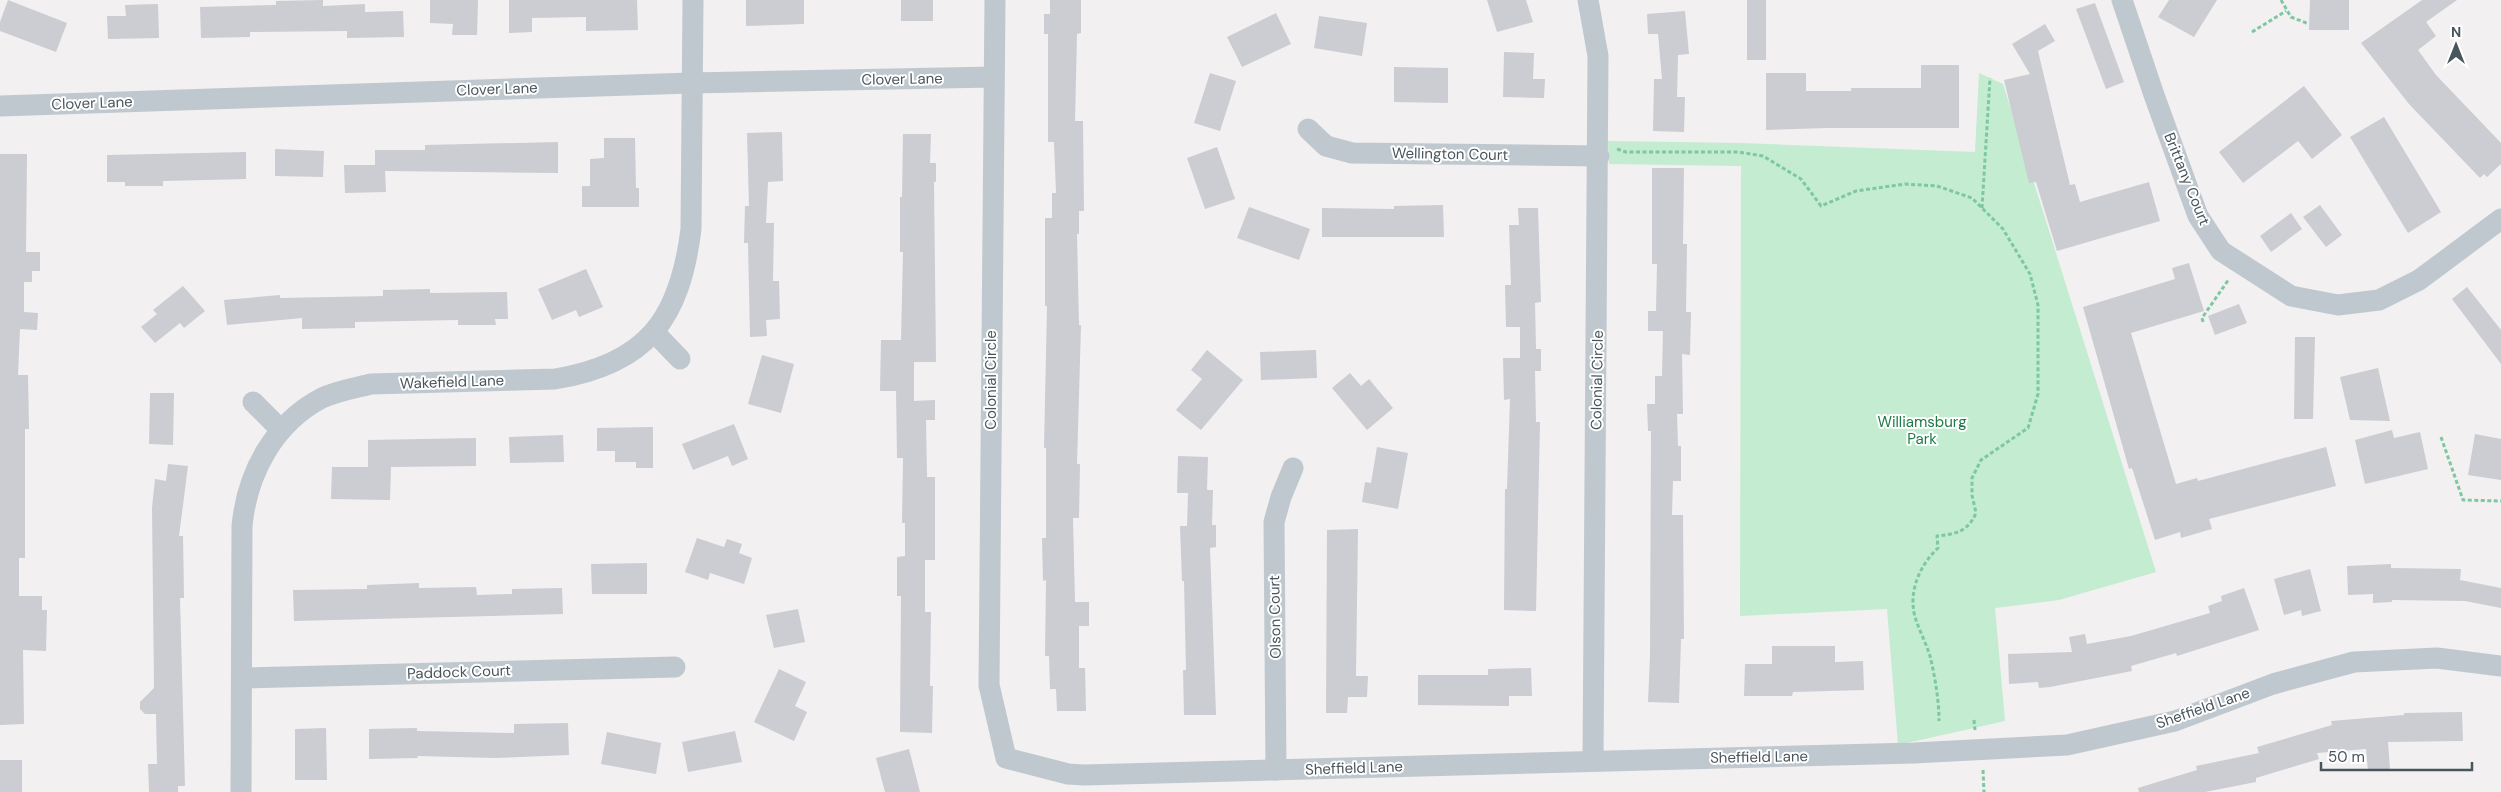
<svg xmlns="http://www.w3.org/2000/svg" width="2501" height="792" viewBox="0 0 2501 792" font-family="'DM Sans',sans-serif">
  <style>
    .green { fill: #c3ecd0 }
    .building { fill: #cbcdd2 }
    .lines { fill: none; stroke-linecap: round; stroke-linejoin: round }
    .path { stroke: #7dc89f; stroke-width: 3; stroke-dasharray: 4 2.5; stroke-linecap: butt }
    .minor { stroke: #bfc8ce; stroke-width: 21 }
    .labels { text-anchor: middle; stroke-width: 4; stroke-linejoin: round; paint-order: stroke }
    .street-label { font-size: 15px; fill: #49555c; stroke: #fff }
    .park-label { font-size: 15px; fill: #1e7a47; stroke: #fff }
  </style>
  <rect width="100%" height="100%" fill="#f2f0f1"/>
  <polygon class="green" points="1979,73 2003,84 2156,572 2059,600 1995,608 2005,721 1898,745 1887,609 1740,616 1741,166 1609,164 1608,141 1741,143 1975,152"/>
  <g class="building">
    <polygon points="8,0 67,23 56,52 0,31 0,22"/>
    <polygon points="323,0 323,6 365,4 365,12 403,11 404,37 347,38 347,31 250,32 250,37 201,38 200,7 276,5 276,1"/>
    <polygon points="430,0 478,0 477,35 452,35 453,24 430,23"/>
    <polygon points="509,0 637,0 638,30 586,31 586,17 532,18 532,32 509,33"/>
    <polygon points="746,0 804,0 804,24 746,26"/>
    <rect x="901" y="0" width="32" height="21"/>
    <polygon points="1050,0 1081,0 1081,33 1077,34 1075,121 1083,121 1084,211 1079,211 1079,234 1077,234 1079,325 1081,325 1077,464 1080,464 1079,518 1073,518 1075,602 1089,602 1089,626 1079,626 1079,668 1085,668 1086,711 1057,711 1056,689 1050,689 1049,656 1045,656 1046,580 1043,581 1042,538 1046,538 1046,448 1044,448 1047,306 1045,306 1045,218 1052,218 1052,193 1056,193 1054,142 1048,142 1048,34 1044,34 1044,14 1050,14"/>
    <polygon points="1487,0 1526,0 1533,22 1497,32"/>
    <rect x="1747" y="0" width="19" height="60"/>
    <polygon points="2169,0 2217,0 2194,37 2158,17"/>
    <polygon points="2310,0 2349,0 2349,30 2309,30"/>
    <polygon points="2422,0 2457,0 2426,22 2436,36 2418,50 2436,75 2501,143 2501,164 2487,177 2484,174 2480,178 2409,104 2361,43"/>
    <polygon points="2095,3 2124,82 2106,89 2076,9"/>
    <polygon points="158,4 159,38 108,39 107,16 126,16 125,5"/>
    <polygon points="1685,11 1689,54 1678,55 1677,97 1685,97 1684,132 1653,131 1654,79 1662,79 1658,34 1648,34 1647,14"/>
    <polygon points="1276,13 1291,44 1242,67 1227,37"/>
    <polygon points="1319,16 1367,23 1362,56 1314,48"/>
    <polygon points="2045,24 2055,41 2038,51 2070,185 2075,184 2080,202 2149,182 2160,221 2057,251 2036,182 2029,183 2004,80 2030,74 2012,44"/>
    <polygon points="1504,52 1534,53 1533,79 1545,79 1544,98 1503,97"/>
    <polygon points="1921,65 1959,65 1959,128 1828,128 1766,130 1766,73 1806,73 1806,91 1851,91 1851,88 1921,88"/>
    <polygon points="1394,67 1448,68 1448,103 1394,102"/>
    <polygon points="1210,73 1236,81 1220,131 1194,123"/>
    <polygon points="2304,86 2342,135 2312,159 2298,141 2243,183 2219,152"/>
    <polygon points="2384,117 2441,212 2408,233 2350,137"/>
    <polygon points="782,132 783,181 768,182 766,223 774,223 773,281 779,281 780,319 766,320 767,336 750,337 748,243 744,243 745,206 749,206 747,133"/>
    <polygon points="903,134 931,134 930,163 936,163 936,182 934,182 936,362 914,362 914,401 935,400 935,420 926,420 927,477 935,477 935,560 925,560 925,612 931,612 930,686 933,686 932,733 900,732 901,596 897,596 897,557 905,556 905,523 902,523 903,458 897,458 896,391 880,391 881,340 901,340 903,252 900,252 900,197 902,197"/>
    <polygon points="604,138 635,138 636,188 639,188 639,207 582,207 582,186 590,186 590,159 604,158"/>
    <polygon points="558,142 558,173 385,171 386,192 345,193 344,165 375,165 375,150 425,150 425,145"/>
    <polygon points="1217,147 1235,199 1205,209 1187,158"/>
    <polygon points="275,149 324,151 323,177 275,176"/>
    <polygon points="246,152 246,179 163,181 163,186 125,186 125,182 107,182 107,155"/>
    <polygon points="0,154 27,154 26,252 40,252 40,271 32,271 32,282 24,282 24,312 38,313 37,330 20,329 18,375 28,375 29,429 25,429 25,558 19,558 19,596 42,596 42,610 47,610 46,651 23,650 24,724 0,725"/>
    <polygon points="1652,168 1684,168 1683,244 1687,244 1686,312 1691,312 1690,355 1682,354 1683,414 1677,414 1678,446 1681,446 1681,481 1673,481 1672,515 1683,515 1684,639 1681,639 1679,703 1648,702 1650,656 1651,431 1648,431 1647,404 1655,404 1655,376 1662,376 1663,331 1648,331 1648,311 1656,311 1657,264 1652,264"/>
    <polygon points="1443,205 1444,237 1322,237 1322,208 1394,209 1394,206"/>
    <polygon points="2320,205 2342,235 2326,247 2303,217"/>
    <polygon points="1249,207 1310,229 1299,260 1237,238"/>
    <polygon points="1518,208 1538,208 1541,302 1535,303 1536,349 1541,349 1541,371 1535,371 1536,422 1540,422 1536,611 1504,610 1505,489 1507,489 1510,399 1504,400 1503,358 1520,358 1520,327 1506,327 1505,285 1511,285 1509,225 1519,225"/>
    <polygon points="2291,213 2302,229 2271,252 2260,236"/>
    <polygon points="2189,263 2204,311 2131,333 2176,484 2197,478 2198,481 2326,447 2336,486 2209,519 2212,529 2181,538 2180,532 2155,540 2132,468 2129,469 2083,307 2175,279 2172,268"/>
    <polygon points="586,269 603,307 579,317 576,310 552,320 538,289"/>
    <polygon points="183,286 205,311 184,328 180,323 155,343 141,327 157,314 153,310"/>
    <polygon points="2467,287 2501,330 2501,364 2452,299"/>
    <polygon points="430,289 430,293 507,292 508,319 495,319 496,325 458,325 458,320 355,322 355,328 302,329 302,318 227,325 224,300 280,295 280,298 383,296 383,290"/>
    <polygon points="2239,304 2247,323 2215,335 2208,316"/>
    <polygon points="2295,337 2315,337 2313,419 2294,419"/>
    <polygon points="1207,350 1243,380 1201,430 1176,410 1202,379 1191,370"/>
    <polygon points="1316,350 1317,378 1261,380 1260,352"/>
    <polygon points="762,355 794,364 781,413 748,404"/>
    <polygon points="2378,368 2390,421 2350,420 2340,377"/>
    <polygon points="1350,373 1361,386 1369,379 1393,408 1367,430 1332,388"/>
    <polygon points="150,393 174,393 173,445 149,444"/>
    <polygon points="734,424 748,459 732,466 728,456 693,470 682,444"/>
    <polygon points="653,427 653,468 636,468 636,462 615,462 615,451 597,451 597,428"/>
    <polygon points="2392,430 2394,438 2420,432 2428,469 2365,484 2355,440"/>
    <polygon points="2475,434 2501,439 2501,480 2468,475"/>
    <polygon points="563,435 564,462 510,463 509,437"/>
    <polygon points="476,438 476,466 391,467 390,500 331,499 332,467 368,467 368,440"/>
    <polygon points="1377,447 1408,453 1398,509 1362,502 1365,482 1371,483"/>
    <polygon points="1178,456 1208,457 1207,490 1213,490 1212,525 1216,525 1216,547 1210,548 1216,715 1184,715 1183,670 1186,670 1184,581 1182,581 1180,526 1187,526 1188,493 1177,493"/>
    <polygon points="168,464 188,466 179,536 183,536 184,598 180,598 185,786 178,786 178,792 149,792 148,764 157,764 156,714 145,714 140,709 140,702 154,688 152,508 155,479 166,481"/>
    <polygon points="1358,529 1356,676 1368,676 1367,697 1348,697 1347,713 1326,713 1327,530"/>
    <polygon points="697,538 724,547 727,539 742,544 739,553 752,558 744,584 710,573 708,580 685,572"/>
    <polygon points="647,563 647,594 592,594 591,564"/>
    <polygon points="2391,564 2391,568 2461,569 2460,580 2501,588 2501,608 2465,601 2392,600 2392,602 2373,603 2373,594 2348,595 2347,566"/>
    <polygon points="2310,569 2321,611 2302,616 2301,610 2284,615 2274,579"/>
    <polygon points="419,583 419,588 476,587 477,595 512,594 512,589 562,588 563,614 294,621 293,590 367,589 367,585"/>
    <polygon points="2244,588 2259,630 2177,656 2176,653 2131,666 2132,671 2050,687 2039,688 2038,682 2009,684 2008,654 2072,652 2069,637 2085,634 2087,644 2131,636 2210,613 2208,606 2222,601 2221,596"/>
    <polygon points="798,609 805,642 774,648 766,615"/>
    <polygon points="1772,646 1835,646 1835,662 1863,661 1864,690 1793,692 1792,696 1744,696 1745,664 1772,664"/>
    <polygon points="1531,668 1532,696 1509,696 1509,706 1418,705 1418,675 1488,675 1488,669"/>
    <polygon points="779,669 806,682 795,706 807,712 794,741 754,722"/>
    <polygon points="2462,712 2463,741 2388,742 2390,769 2368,771 2366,749 2317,753 2319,759 2256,778 2256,782 2205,792 2139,792 2138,788 2197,770 2196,766 2259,753 2257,747 2332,725 2331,721 2404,715 2404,713"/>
    <polygon points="568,723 569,755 495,758 417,756 418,758 369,759 369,729 417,728 417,731 514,733 514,724"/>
    <polygon points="326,728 327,780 295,780 295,729"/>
    <polygon points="735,731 742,762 688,772 682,742"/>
    <polygon points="607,732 661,743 656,774 601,764"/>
    <polygon points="909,749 920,792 885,792 876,758"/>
    <rect x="0" y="760" width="22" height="32"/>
  </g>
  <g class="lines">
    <g class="path">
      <polyline points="2281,0 2291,17 2309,24"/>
      <polyline points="2252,32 2286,11"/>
      <path d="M 1617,149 L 1626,152 L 1738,152 L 1763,156 L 1801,179 L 1821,206 L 1856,191 L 1905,184 L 1937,186 L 1972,198 L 2003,229 L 2030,274 L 2038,305 L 2038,394 L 2028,428 L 1981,460 L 1972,478 L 1972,495 L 1976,513 C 1968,531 1957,534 1937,536 L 1938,548 C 1920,565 1908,591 1915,617 C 1919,630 1926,643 1930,656 C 1935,677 1939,700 1939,721"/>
      <polyline points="1982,208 1990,78"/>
      <polyline points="2203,322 2202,318 2229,279"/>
      <polyline points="2441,437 2463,500 2501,501"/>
      <polyline points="1974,720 1975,730"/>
      <polyline points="1983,770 1984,792"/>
    </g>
    <g class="minor">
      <polyline points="995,0 989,685 1006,758 1068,774 1084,775 1914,753 2067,745 2175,721 2273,684 2354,662 2437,658 2501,666"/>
      <polyline points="1588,0 1598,56 1593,760"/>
      <polyline points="2122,0 2154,95 2198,216 2221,251 2291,296 2338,305 2379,300 2419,280 2501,219"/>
      <polyline points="0,106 691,83 994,77"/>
      <polyline points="1308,129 1326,146 1352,153 1599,156"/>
      <polyline points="654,332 680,359"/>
      <polyline points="253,402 281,430"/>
      <polyline points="242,678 675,667"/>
      <polyline points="1276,770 1274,522 1281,497 1293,468"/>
      <path d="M 241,792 L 242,526 C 247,473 274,423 322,398 C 337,391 355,388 371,384 L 555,379 C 647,364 680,319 691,229 L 693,0"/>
    </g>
  </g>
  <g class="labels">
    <g class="street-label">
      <text transform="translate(902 79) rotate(-1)" y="5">Clover Lane</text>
      <text transform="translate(497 89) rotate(-2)" y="5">Clover Lane</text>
      <text transform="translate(92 103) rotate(-2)" y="5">Clover Lane</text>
      <text transform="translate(1450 154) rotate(1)" y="5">Wellington Court</text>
      <text transform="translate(2187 179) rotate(68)" y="5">Brittany Court</text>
      <text transform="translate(991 380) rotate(-90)" y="5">Colonial Circle</text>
      <text transform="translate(1597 380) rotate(-89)" y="5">Colonial Circle</text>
      <text transform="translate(452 382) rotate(-2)" y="5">Wakefield Lane</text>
      <text transform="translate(1275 617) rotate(-91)" y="5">Olson Court</text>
      <text transform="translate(459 672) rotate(-2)" y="5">Paddock Court</text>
      <text transform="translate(2203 708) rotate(-19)" y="5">Sheffield Lane</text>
      <text transform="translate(1759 757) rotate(-1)" y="5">Sheffield Lane</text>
      <text transform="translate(1354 768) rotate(-2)" y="5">Sheffield Lane</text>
    </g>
    <g class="park-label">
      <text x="1922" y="427">Williamsburg<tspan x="1922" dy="17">Park</tspan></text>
    </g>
  </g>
  <g transform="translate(2456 45)" stroke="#ffffff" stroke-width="4" paint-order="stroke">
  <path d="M0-4L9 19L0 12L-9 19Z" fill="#49555c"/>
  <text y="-8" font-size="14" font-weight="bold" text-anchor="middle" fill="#49555c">N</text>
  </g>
  <path d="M2321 762v8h151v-8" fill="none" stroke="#49555c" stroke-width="2.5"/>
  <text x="2328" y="762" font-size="15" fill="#49555c" stroke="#ffffff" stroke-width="4" paint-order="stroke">50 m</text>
</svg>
